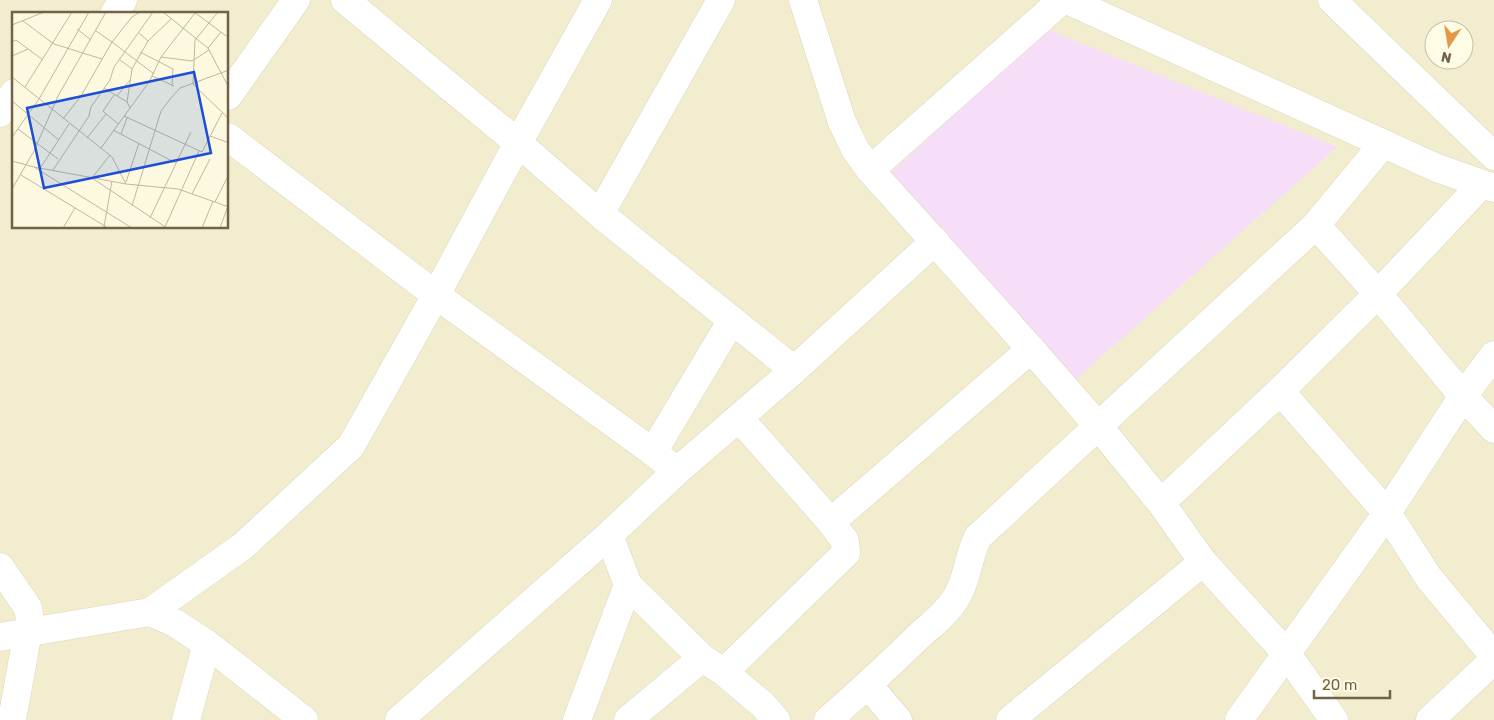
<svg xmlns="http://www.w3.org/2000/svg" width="1494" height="720" viewBox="0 0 1494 720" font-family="Rubik,sans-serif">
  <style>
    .residential { fill: #f3edcf; fill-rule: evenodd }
    .education { fill: #f6ddf8 }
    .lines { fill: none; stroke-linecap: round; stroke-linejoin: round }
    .minor-casing { stroke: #ddd5ba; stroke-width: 29 }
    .minor { stroke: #fff; stroke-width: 28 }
    .inset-road { fill: none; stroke: #c1b89e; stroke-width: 1 }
    .view { fill: #1d4ed8; fill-opacity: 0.15; stroke: #1d4ed8; stroke-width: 2.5 }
    .inset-edge { fill: none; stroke: #726348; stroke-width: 2.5 }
  </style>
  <rect width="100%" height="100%" fill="#fcf9e0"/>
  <path class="residential" d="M 0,0 L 1494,0 L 1494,720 L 0,720 ZM 14,14 L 228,14 L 228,228 L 14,228 ZM 1434,30 L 1464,30 L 1464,60 L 1434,60 Z"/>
  <polygon class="education" points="1046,29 1337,147 1072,383 886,177"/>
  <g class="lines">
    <g class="minor-casing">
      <g id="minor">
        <polyline points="345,0 518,143 600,214 794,370"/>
        <polyline points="803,0 842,122 855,149 870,170 1031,349 1099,427 1161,503 1203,562 1286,653 1334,720"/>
        <polyline points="1067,0 1437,168 1494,188"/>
        <polyline points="1332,0 1494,156"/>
        <polyline points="114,14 123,0"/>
        <polyline points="228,96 296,0"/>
        <polyline points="0,113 14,93"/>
        <polyline points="228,137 436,295 653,452 677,471"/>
        <polyline points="870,170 1062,0"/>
        <polyline points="600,214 721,0"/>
        <polyline points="1316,225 1378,294 1463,396 1494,429"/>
        <polyline points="1280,391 1387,513 1429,578 1494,656"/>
        <polyline points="653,452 732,320"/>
        <polyline points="1161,503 1280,391 1378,294 1481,185"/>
        <polyline points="831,522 1031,349"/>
        <polyline points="0,567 28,608 30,620 12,720"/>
        <polyline points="628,585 702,658 724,672 763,705 776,720"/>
        <polyline points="150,612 175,623 207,644 304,720"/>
        <polyline points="0,637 150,612 243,546 351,446 436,295 518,143 598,0"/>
        <polyline points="724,672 846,553 845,541 831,522 739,418"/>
        <polyline points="868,685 898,720"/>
        <polyline points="186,720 207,644"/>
        <polyline points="399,720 609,535 677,471 794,370 935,241"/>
        <polyline points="577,720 628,585 609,535"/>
        <polyline points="628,720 702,658"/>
        <path d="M 828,720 C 859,693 889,665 919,636 C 931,625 947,613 956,598 C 968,579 968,556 978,537 L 1316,225 L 1383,144"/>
        <polyline points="1010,720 1203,562"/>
        <polyline points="1239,720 1387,513 1463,396 1494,355"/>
        <polyline points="1430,720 1494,660"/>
      </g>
    </g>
    <use href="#minor" class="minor"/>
  </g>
  <g transform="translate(12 12)">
    <rect width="216" height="216" fill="#fcf9e0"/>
    <path class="inset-road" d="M 151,0 L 196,36 L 217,76M 182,0 L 217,26M 206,0 L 183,28 L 181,72 L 217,107M 11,9 L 42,32 L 90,47M 0,13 L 32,0M 65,17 L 79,28M 84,19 L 100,30 L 120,5 L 128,0M 136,29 L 159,7M 0,30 L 4,28 L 31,48M 196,36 L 209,20M 128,40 L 161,57 L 160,74M 0,44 L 16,37M 149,45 L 180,49 L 197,38M 107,47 L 120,57M 140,64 L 162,74M 0,65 L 100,145 L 114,172M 13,75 L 60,0M 92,76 L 115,90M 102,83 L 91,99 L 106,112M 105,84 L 118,68M 0,89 L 47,128M 118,96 L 115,90 L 120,57 L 136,29 L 127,21M 112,104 L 190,140 L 210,101M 51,107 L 69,84 L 100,30 L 142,62M 6,117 L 46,147M 101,118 L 164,151M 109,122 L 115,106M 198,124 L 217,131M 0,125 L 27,87 L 77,0M 75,126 L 94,102M 89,136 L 137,70 L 149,45 L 183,1M 98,143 L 80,166 L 155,216M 0,149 L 22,155 L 120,216M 22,155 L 114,172 L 166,177 L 217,195M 29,155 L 57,112M 41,158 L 77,104 L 79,95 L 98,68 L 102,55 L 141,0M 9,163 L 96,216M 114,170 L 127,131M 0,177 L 22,139 L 46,84 L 94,0M 180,182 L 198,147M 203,190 L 217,162M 120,194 L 149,99 L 159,86 L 168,76 L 217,58M 138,206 L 179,120M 92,215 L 100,169M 153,215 L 187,139M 51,216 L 63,196M 190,216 L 201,189M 208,216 L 216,194"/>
    <path class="view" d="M 182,60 L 199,141 L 32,176 L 15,96 Z"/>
    <rect width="216" height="216" class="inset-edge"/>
  </g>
  <g transform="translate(1449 45) rotate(192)"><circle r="24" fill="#fffce6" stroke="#c7bfa7"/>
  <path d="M0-4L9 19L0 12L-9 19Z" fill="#e69746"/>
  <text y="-8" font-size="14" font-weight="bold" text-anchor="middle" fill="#726348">N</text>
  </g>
  <path d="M1314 690v8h76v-8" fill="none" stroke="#726348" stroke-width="2.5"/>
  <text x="1322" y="690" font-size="15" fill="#726348" stroke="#fffce6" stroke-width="4" paint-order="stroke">20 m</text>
</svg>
